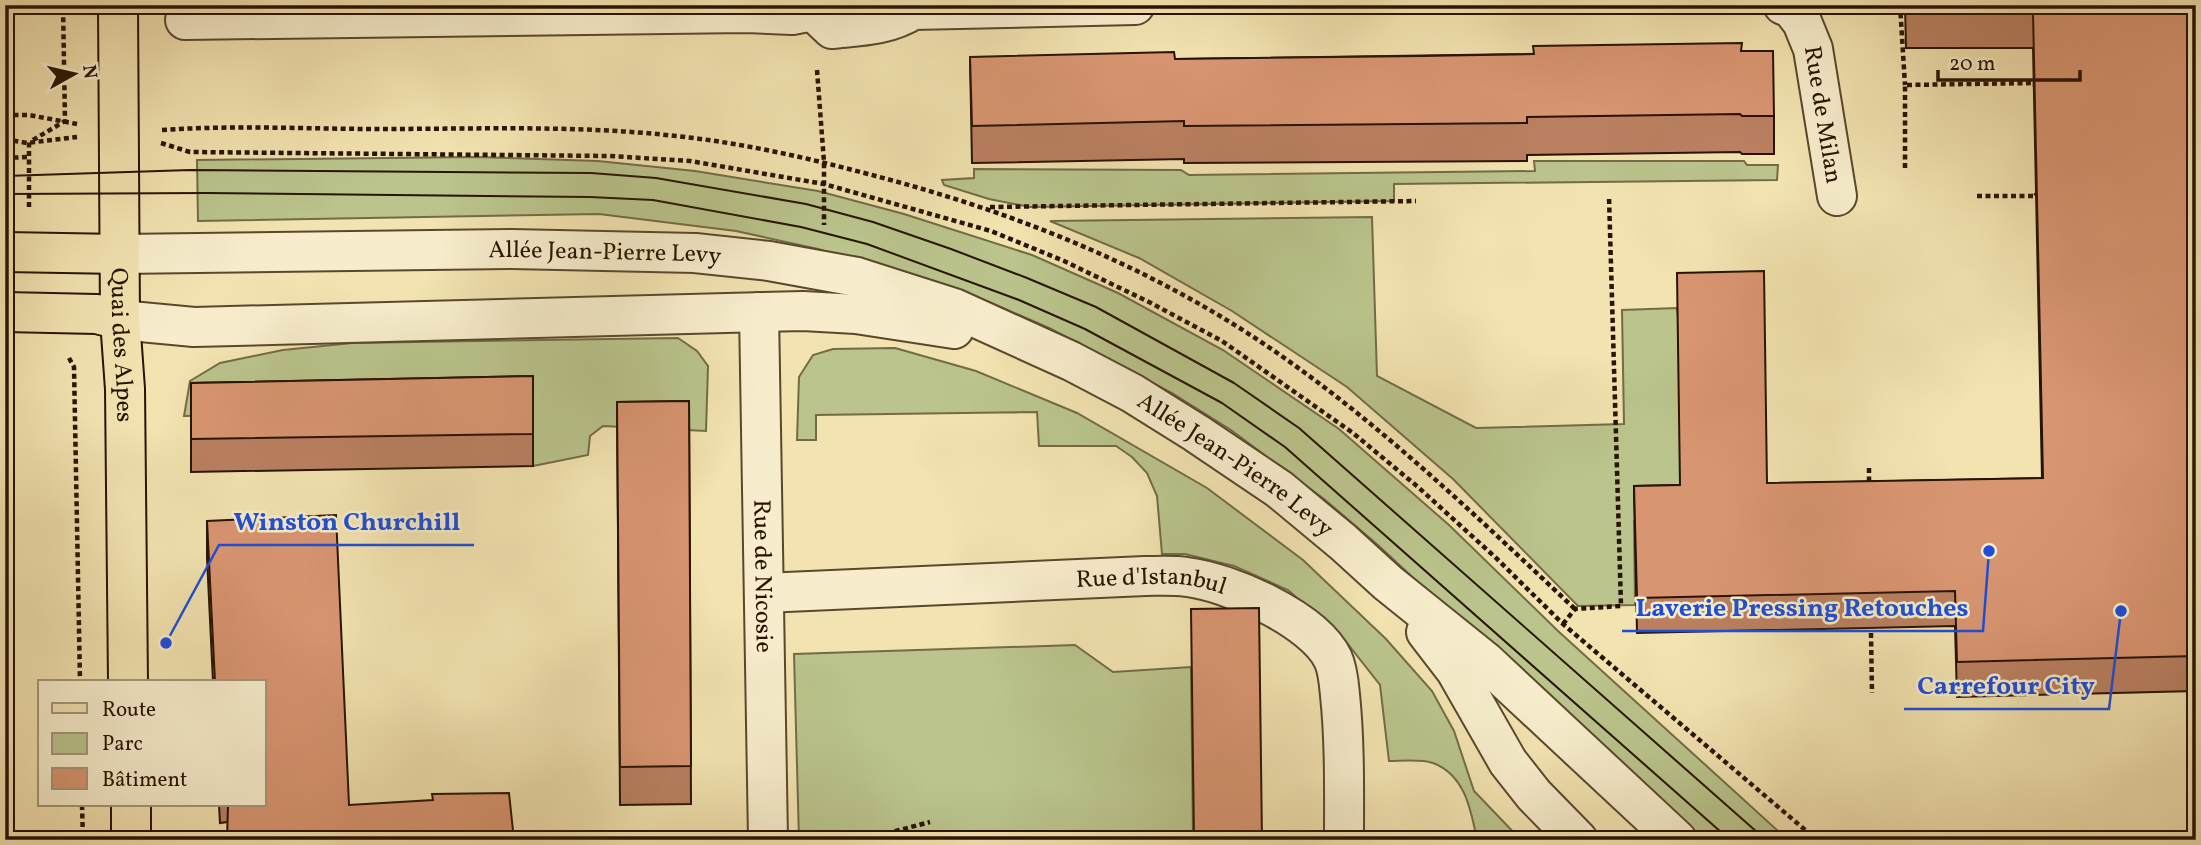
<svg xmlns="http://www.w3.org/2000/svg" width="2201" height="845" viewBox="0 0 2201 845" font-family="Vollkorn,serif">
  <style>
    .green { fill: #bac48c; stroke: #726c46; stroke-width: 2 }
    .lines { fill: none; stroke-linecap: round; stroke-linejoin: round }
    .minor-casing { stroke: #5b472d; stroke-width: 42 }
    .major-casing { stroke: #291301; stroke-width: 42 }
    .path { stroke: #291301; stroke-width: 4.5; stroke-dasharray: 5 3.5; stroke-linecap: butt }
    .minor { stroke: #f7edcc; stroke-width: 38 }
    .major { stroke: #f2e3b0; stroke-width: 38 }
    .tram { stroke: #291301; stroke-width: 2 }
    .wall { fill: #ba8061; stroke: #291301; stroke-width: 2 }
    .building { fill: #d89571; stroke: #291301; stroke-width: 2 }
    .labels { text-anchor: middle; stroke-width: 5; stroke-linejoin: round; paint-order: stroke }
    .street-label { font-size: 24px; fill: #291301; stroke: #f7edcc }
    .leader { fill: none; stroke: #1d4ed8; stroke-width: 2.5 }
    .callout-dot { fill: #1d4ed8; stroke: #f7edcc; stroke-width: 2.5 }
    .callout-label { font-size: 26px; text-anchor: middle; font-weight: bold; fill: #1d4ed8; stroke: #f7edcc; stroke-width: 5; stroke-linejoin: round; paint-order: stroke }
  </style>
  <rect width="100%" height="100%" fill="#f2e3b0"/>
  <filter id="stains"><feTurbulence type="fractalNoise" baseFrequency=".00286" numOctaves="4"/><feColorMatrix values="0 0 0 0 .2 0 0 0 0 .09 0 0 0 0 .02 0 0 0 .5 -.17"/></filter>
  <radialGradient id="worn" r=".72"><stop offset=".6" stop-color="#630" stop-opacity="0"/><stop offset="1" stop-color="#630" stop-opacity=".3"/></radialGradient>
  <g class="green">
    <polygon points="476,157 598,161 695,171 818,191 904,214 1032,255 1118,293 1223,350 1339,429 1449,525 1558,631 1788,840 1695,840 1379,546 1324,499 1231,430 1172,393 1049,328 989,302 818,249 736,231 599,214 198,221 197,160"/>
    <polygon points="1534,161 1744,161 1747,165 1778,165 1777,180 1394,184 1394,201 1030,207 989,199 944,185 942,180 974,178 974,169 1181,170 1189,175 1535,171"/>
    <polygon points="1372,217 1377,376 1476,428 1624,424 1622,310 1677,308 1699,513 1634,521 1635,605 1578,606 1453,479 1347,387 1232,311 1139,258 1050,221"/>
    <polygon points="678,338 697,351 708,366 706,431 603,426 590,436 588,455 533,466 533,409 184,416 190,381 220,363 283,350 352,343"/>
    <path d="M 895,348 L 976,371 L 1077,413 L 1207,488 L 1303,560 L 1386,639 L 1432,691 L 1454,731 L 1474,791 L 1521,840 L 1477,840 C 1471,810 1465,775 1433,763 C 1421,759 1402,761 1389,761 L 1380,685 L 1343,638 L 1288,590 L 1234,566 L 1185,554 L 1162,554 L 1157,496 L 1147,473 L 1132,457 L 1116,446 L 1039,446 L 1037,412 L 816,415 L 816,440 L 797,440 L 799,377 L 813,355 L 833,349 Z"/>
    <polygon points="1075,645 1113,672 1191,667 1193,840 799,840 794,654"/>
  </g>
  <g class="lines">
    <g class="minor-casing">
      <g id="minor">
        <path d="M 819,5 L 813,11 L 832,29 C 861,26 887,26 913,10 L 1135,5"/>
        <path id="s1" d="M 1783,5 L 1791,8 L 1802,22 L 1813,49 L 1837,196"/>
        <polyline points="185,20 746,13 792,15 813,11"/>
        <path id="s2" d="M 120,254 L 512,249 L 695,253 L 769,261 L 857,277 L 954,308 L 1071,361 L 1132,393 L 1196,433 L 1279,489 L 1343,542 L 1388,583 L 1485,661 L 1677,840"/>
        <path id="s3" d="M 759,312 L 768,840"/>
        <polyline points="120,320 194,327 803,311 856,314 954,329"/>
        <path id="s4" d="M 764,593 L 1145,576 C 1159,576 1173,575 1187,577 C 1229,582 1314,619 1333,659 C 1338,670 1339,684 1340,695 C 1345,743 1344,792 1344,840"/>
        <polyline points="1426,632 1456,671 1508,762 1534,795 1578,840"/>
      </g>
    </g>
    <g class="major-casing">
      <g id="major">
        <path id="s5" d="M 118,5 L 120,320 L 125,389 L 128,682"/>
        <polyline points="5,252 120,254"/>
        <polyline points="5,312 97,314 120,320"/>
        <polyline points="131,805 131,840"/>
      </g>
    </g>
    <g class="path">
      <polyline points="1900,5 1905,85"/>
      <polyline points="817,70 824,162 824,225"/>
      <polyline points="5,115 29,115 77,124"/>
      <path d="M 162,130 C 234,125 308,129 380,129 C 479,129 578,125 676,136 C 742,143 804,157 868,174 C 1008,210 1146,264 1267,346 C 1379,422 1477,517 1575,609"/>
      <polyline points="5,139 27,143 77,137"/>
      <polyline points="33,140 65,121 63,5"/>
      <polyline points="161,143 190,152 610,156 690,161 824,184 991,231 1064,261 1151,303 1222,341 1353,433 1418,487 1495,557 1563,624 1817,840"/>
      <polyline points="5,158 27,157"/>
      <polyline points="1905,168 1905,85 2035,83 2035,87"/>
      <polyline points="1977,196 2036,196 2036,193"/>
      <polyline points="29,207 29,142"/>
      <polyline points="990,207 1416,201"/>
      <polyline points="69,358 74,367 80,682"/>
      <polyline points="1869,468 1869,487"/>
      <polyline points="1563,624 1575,609 1621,606 1609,197"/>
      <polyline points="1871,633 1872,693"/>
      <polyline points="82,805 83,840"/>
      <polyline points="862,840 930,822"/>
    </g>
    <use href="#minor" class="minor"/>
    <use href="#major" class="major"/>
    <g class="tram">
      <polyline points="5,176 190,170 591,173 656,178 806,204 873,222 951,249 1027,278 1096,307 1234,383 1299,428 1766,840"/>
      <polyline points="5,194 206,193 590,197 653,200 801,227 867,244 1019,300 1085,329 1222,403 1285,447 1730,840"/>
    </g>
  </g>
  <g class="wall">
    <polygon points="1905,5 2196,5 2196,691 1957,697 1955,626 1637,633 1634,486 2042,478 2033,48 1906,48"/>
    <polygon points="1742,51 1774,116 1774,154 1742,154 1740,152 1527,155 1527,161 1184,163 1184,159 972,163 970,57 1175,59"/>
    <polygon points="533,376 533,466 191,472 191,383"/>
    <polygon points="689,401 691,804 620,805 617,402"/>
    <polygon points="207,521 349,805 220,823 219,805 264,805 264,682 213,682 207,558"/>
  </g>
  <g class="building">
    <polygon points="1906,5 2196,5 2196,656 1957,662 1955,591 1637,598 1634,486 1680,485 1677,273 1764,271 1767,483 2043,478 2033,13 1906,13"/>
    <polygon points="1742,43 1741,51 1773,51 1774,116 1742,116 1740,114 1527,117 1527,123 1184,126 1184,121 972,126 970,57 1174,52 1175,59 1421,56 1534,54 1533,46"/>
    <polygon points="533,376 533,434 191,439 191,383"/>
    <polygon points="689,401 691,766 620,767 617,402"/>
    <polygon points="336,515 349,805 433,800 432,794 509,793 514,840 227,840 228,805 264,805 264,682 215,682 207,521"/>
    <polygon points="1259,608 1262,840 1194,840 1191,609"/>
  </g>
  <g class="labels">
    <g class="street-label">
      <text dy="8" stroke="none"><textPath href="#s1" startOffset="122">Rue de Milan</textPath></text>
      <text dy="8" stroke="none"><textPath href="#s2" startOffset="485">Allée Jean-Pierre Levy</textPath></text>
      <text dy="8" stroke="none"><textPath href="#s5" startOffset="340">Quai des Alpes</textPath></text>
      <text dy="8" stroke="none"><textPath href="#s2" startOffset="1164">Allée Jean-Pierre Levy</textPath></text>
      <text dy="8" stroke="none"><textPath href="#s3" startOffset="264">Rue de Nicosie</textPath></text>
      <text dy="8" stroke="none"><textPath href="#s4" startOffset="388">Rue d'Istanbul</textPath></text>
    </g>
  </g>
  <path class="leader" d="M166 643L219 545H474M1989 551L1983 631H1622M2121 611L2109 709H1904"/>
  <g class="callout-dot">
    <circle cx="166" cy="643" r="7"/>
    <circle cx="1989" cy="551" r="7"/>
    <circle cx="2121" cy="611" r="7"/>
  </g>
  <g class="callout-label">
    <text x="347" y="530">Winston Churchill</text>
    <text x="1802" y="616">Laverie Pressing Retouches</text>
    <text x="2006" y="694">Carrefour City</text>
  </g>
  <rect width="2201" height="845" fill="none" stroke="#f2e3b0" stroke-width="28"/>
  <rect x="7" y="7" width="2187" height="831" fill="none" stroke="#291301" stroke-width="3.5"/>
  <rect x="14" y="14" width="2173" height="817" fill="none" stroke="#291301" stroke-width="2"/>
  <rect x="38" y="680" width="228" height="126" fill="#f7edcc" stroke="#a5967b" stroke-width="2"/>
  <rect x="52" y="703" width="35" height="10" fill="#f2e3b0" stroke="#a5967b" stroke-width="2"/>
  <text x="102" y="716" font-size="21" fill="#291301">Route</text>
  <rect x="52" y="733" width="35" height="21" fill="#bac48c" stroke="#a5967b" stroke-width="2"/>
  <text x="102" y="750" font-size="21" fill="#291301">Parc</text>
  <rect x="52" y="768" width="35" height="21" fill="#d89571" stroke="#a5967b" stroke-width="2"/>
  <text x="102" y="786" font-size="21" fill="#291301">Bâtiment</text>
  <g transform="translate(74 74) rotate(82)" stroke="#f7edcc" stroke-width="5" paint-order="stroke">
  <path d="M0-5L12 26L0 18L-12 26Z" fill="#291301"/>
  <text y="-10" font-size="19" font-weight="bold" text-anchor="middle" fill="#291301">N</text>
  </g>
  <path d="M1938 70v10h142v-10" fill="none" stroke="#291301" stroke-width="3.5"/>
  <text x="1949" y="70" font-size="21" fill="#291301" stroke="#f7edcc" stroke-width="5" paint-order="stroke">20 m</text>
  <rect width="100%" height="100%" filter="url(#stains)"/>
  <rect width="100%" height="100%" fill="url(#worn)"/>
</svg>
